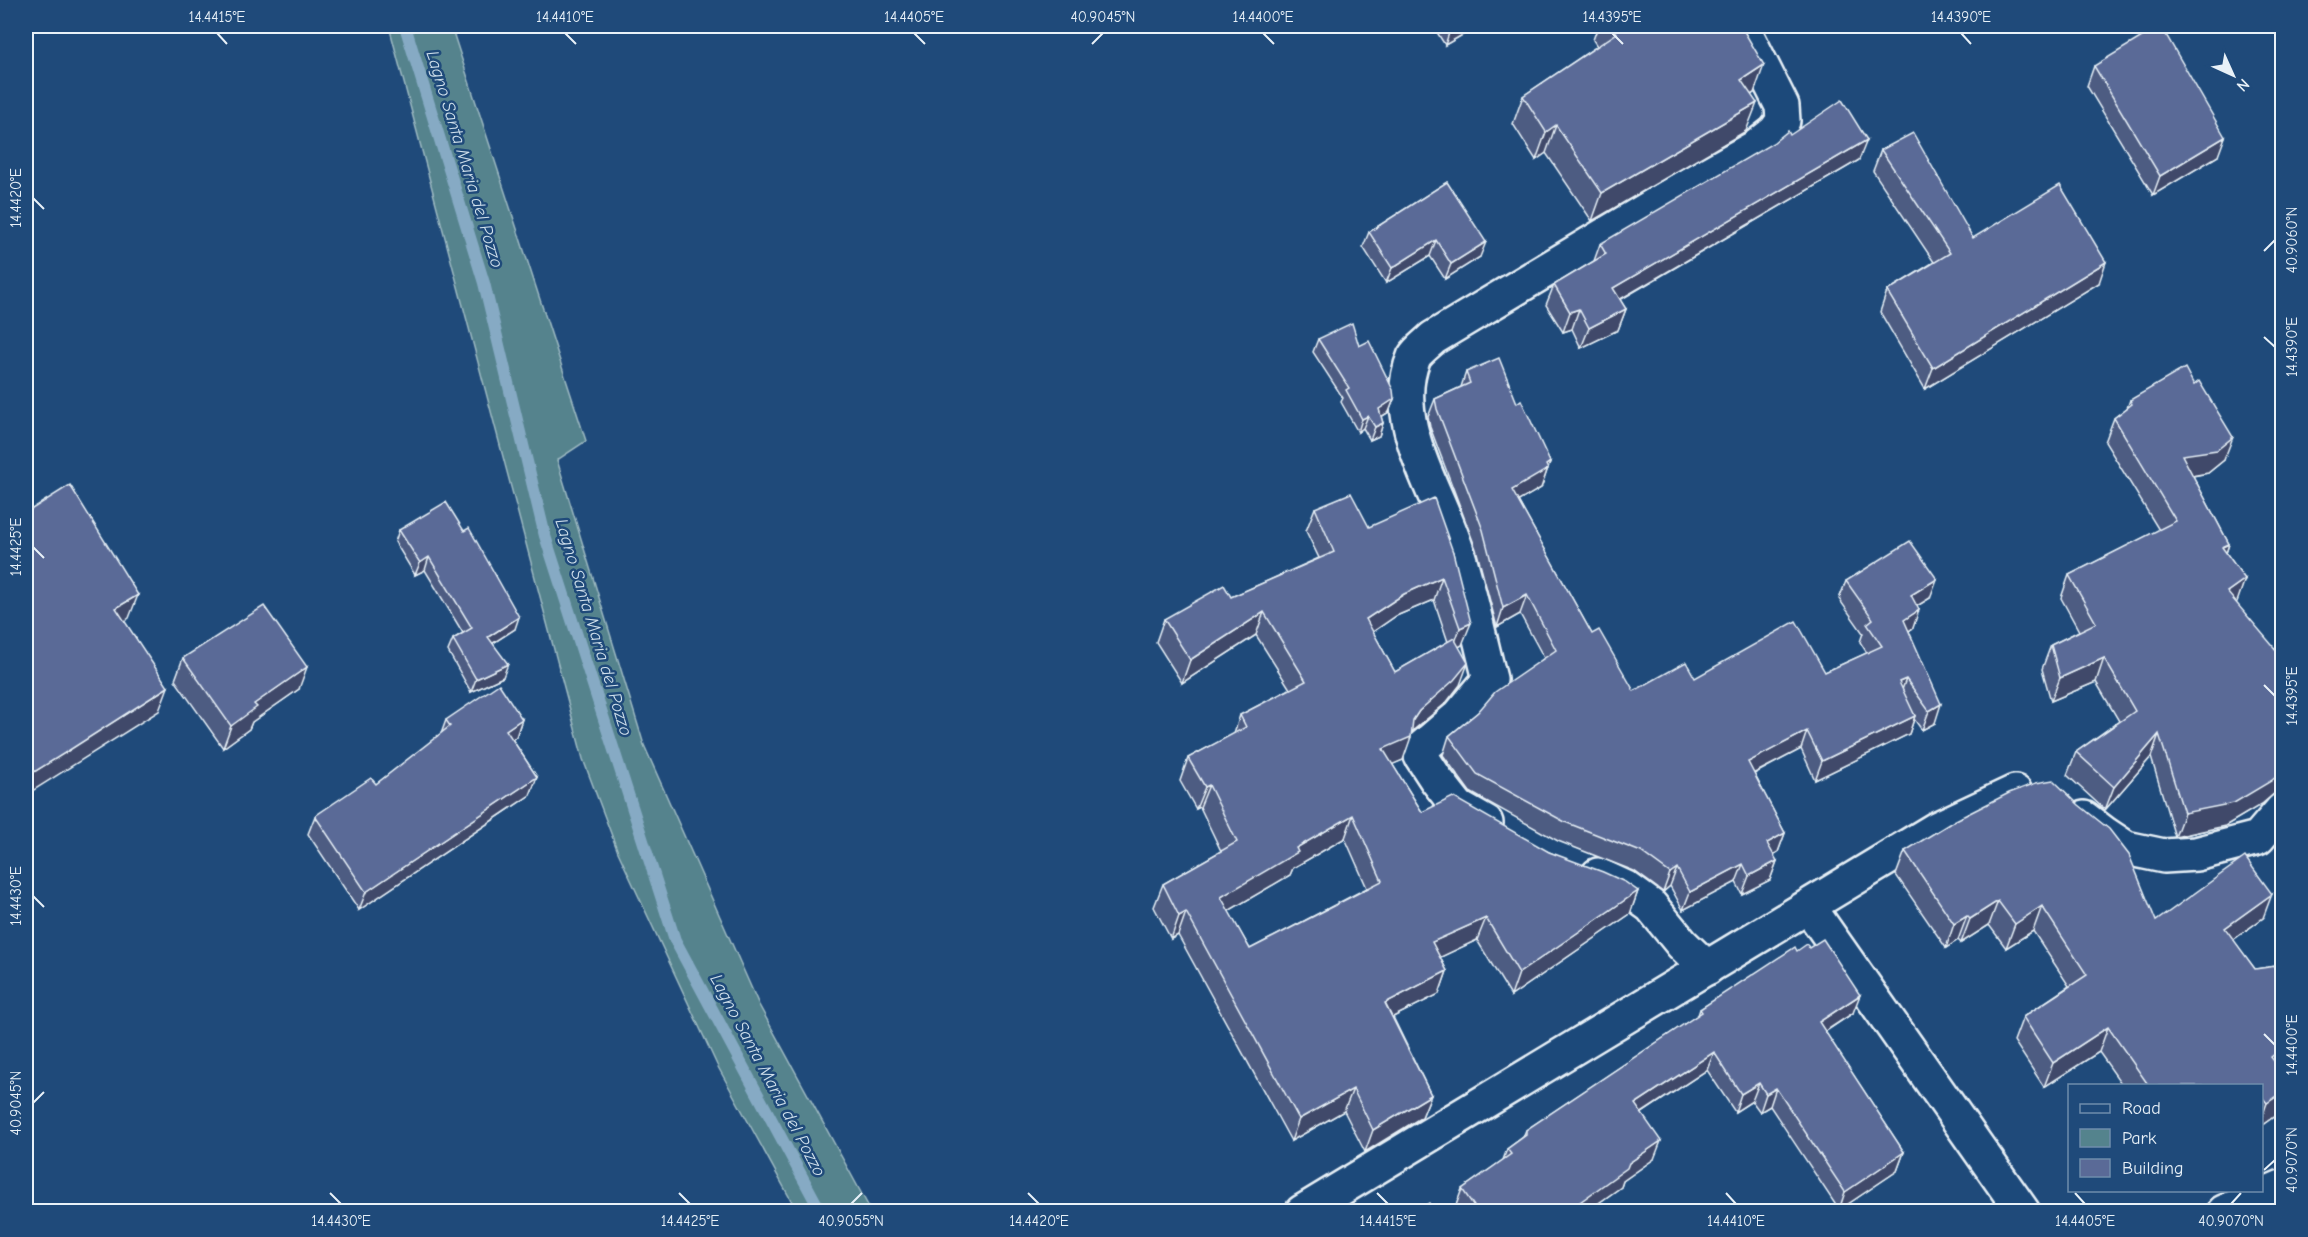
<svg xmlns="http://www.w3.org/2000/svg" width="2308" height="1237" viewBox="0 0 2308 1237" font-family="'Comic Neue',sans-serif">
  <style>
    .green { fill: #54838d; stroke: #9ebac2; stroke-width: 1.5 }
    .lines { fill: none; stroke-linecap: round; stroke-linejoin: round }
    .stream { stroke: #86aac4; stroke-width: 12 }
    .minor-casing { stroke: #e8f1f8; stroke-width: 38 }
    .minor { stroke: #1f4a7a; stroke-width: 33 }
    .wall { fill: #4d5b82; stroke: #e8f1f8; stroke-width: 1.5; fill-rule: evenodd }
    .shaded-wall { fill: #3f4a6a; stroke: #e8f1f8; stroke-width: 1.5 }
    .building { fill: #5a6a97; stroke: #e8f1f8; stroke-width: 1.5; fill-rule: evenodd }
    .ticks { fill: none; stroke: #e8f1f8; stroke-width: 2 }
    .labels { text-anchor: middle; stroke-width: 5; stroke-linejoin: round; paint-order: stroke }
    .water-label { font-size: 18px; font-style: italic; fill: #cfdfeb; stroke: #1f4a7a }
    .neatline { fill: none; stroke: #e8f1f8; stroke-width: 2 }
    .ticks-label { font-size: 15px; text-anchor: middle; fill: #e8f1f8 }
  </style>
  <rect width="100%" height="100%" fill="#1f4a7a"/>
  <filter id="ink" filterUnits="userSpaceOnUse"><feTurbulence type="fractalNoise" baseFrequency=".0167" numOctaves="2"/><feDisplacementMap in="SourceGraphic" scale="12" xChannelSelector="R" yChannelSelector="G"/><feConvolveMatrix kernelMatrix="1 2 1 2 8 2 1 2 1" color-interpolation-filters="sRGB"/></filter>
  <g filter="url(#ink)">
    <polygon class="green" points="389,26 451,26 586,441 557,460 644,745 759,1005 871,1211 797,1211 717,1065 618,852 583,759"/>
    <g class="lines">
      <polyline class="stream" points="405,26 484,283 545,536 675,940 821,1212"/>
      <g class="minor-casing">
        <g id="minor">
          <polyline points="2084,818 2105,834 2126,848 2164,856 2196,854 2258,838 2282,810"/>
          <path d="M 1486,823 L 1458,807 L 1436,779 L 1421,756 L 1423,747 L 1459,716 L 1490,679 C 1479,637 1471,595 1458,554 C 1441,495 1387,421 1414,357 C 1418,350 1427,344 1433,338 L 1683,188 L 1756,147 L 1775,132 L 1783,121 L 1782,106 L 1742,26"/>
          <polyline points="1598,875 1626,888 1651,906 1682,944 1707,968"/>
          <polyline points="1809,907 2023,1212"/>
          <polyline points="1302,1212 1936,829 2015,792"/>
          <polyline points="2224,1212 2282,1187"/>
        </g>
      </g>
      <use href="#minor" class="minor"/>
    </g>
    <g class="wall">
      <polygon points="1433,26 1478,26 1445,45"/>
      <polygon points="1598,26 1741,26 1754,93 1751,95 1746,131 1592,221 1546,153 1536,160 1513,124 1523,96 1597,46 1593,40"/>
      <polygon points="2094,66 2218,156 2153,195 2087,86"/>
      <polygon points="1881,150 1973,238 2099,283 1925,389 1880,312 1887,291 1934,262 1873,171"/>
      <polygon points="1859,160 1620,300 1626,309 1618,330 1581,348 1572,329 1563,332 1546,305 1554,285 1594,261 1600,244"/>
      <polygon points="1447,182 1480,257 1445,279 1430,256 1386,283 1363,247 1369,232"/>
      <polygon points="1318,339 1359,346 1394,399 1389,412 1381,417 1383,423 1379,436 1370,440 1363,428 1358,432 1341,402 1343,398 1313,352"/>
      <polygon points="1466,372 1517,403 1550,462 1541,488 1518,501 1592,634 1634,691 1695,678 1825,672 1867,653 1860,642 1863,633 1839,599 1846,581 1930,598 1917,606 1913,628 1909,631 1935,723 1922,730 1914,719 1909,734 1815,780 1801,749 1754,774 1785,833 1778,852 1773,855 1777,861 1770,880 1742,894 1736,882 1683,910 1670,886 1663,892 1634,871 1558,841 1470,792 1443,755 1449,736 1544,658 1520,614 1497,627 1476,549 1430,427 1428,417 1435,399 1461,387"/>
      <polygon points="2130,400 2224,460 2208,473 2193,476 2229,544 2226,553 2245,579 2236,602 2276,792 2262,804 2225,826 2175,837 2151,757 2105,810 2067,775 2076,752 2119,721 2096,682 2051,701 2042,669 2051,645 2079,631 2061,598 2069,575 2159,530 2105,442 2114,418 2127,408"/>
      <path d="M 1315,508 L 1369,527 L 1453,552 L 1462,645 L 1459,647 L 1460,685 L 1446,703 L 1411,732 L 1403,760 L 1392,764 L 1422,812 L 1549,852 L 1638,891 L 1630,914 L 1511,996 L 1477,940 L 1440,957 L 1447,971 L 1439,994 L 1393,1017 L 1431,1095 L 1422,1117 L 1365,1152 L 1344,1111 L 1291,1141 L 1178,935 L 1171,939 L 1154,907 L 1163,884 L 1221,851 L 1200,807 L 1196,809 L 1180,781 L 1188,758 L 1234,734 L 1240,715 L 1290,689 L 1256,635 L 1182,683 L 1156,642 L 1164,619 L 1231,597 L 1319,558 L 1306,531 ZM 1434,600 L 1448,642 L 1395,672 L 1373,632 L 1396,616 ZM 1345,838 L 1367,888 L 1250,949 L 1228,911 L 1290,875 L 1293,868 Z"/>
      <polygon points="399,530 515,629 493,643 503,677 471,692 448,651 453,639 463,633 425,570 415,575 395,542"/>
      <polygon points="183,658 299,689 252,722 249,729 223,748 175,680"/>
      <polygon points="522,719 516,737 512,739 537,777 530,795 359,910 308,834 315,816 376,784 441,734 446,720"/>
      <polygon points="1905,851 2156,921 2263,918 2233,940 2255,969 2283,965 2283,1064 2279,1067 2283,1072 2283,1110 2262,1125 2262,1086 2123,1086 2099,1052 2044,1087 2014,1041 2023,1017 2069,986 2033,931 2006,948 1989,925 1961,943 1958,940 1946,948 1896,875"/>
      <polygon points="1797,951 1853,1013 1825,1032 1904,1152 1897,1171 1839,1210 1770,1106 1760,1112 1752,1101 1735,1112 1707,1070 1641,1114 1654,1159 1623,1181 1621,1187 1586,1212 1458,1212 1455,1208 1462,1189 1503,1160 1507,1149 1523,1137 1526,1130 1698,1015 1700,1009"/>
    </g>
    <g class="shaded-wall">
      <polygon points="1458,26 1478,26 1445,45 1450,30"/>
      <polygon points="1764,65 1754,93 1731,108 1741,80"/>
      <polygon points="1757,103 1746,131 1592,221 1602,193"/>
      <polygon points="1556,125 1546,153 1536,160 1546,132"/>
      <polygon points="2225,137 2218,156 2153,195 2160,176"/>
      <polygon points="1867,140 1859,160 1605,308 1613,288"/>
      <polygon points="1436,240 1430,256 1386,283 1392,268"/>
      <polygon points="1486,242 1480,257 1445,279 1451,264"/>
      <polygon points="2106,262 2099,283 1925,389 1933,368"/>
      <polygon points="1579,309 1572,329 1563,332 1570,312"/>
      <polygon points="1626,309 1618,330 1581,348 1589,328"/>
      <polygon points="1394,399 1389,412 1374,421 1379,409"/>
      <polygon points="1368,416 1363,428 1358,432 1362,419"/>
      <polygon points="1383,423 1379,436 1370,440 1375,427"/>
      <polygon points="2233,437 2224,460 2208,473 2174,479 2182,455"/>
      <polygon points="1550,462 1541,488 1505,509 1512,490"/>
      <polygon points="2229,544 2221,568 2222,547"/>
      <polygon points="429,557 425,570 415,575 420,563"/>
      <polygon points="1442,577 1434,600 1396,616 1358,642 1366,619 1404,594"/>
      <polygon points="1937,579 1930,598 1904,614 1911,595"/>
      <polygon points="2245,579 2237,602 2219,615 2227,592"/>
      <polygon points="138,595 129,618 108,632 116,608"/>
      <polygon points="1527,595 1520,614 1497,627 1503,608"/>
      <polygon points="1919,610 1913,628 1898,638 1904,620"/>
      <polygon points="1264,612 1256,635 1182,683 1190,660"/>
      <polygon points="519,617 515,629 484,649 488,637"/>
      <polygon points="1471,623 1462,645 1452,651 1460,628"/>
      <polygon points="2104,658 2096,682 2051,701 2060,678"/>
      <polygon points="1468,663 1460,685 1446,703 1410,733 1411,737 1403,760 1375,772 1383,749 1413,720 1419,711"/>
      <polygon points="508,664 503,677 471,692 476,679"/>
      <polygon points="307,667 299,689 252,722 249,729 223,748 231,726 254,704"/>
      <polygon points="1906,679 1899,698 1899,682"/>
      <polygon points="168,687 159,711 26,795 26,777"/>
      <polygon points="1941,704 1935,723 1922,730 1929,711"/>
      <polygon points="1915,716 1909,734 1815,780 1822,761"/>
      <polygon points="522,719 516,737 499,748 506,730"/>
      <polygon points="1807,731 1801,749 1741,780 1748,762"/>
      <polygon points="2159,734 2151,757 2105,810 2114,787"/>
      <polygon points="2283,771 2283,792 2276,792 2262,804 2225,826 2175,837 2184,813"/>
      <polygon points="537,777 530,795 359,910 366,892"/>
      <polygon points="1209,785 1200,807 1196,809 1205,787"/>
      <polygon points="1353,815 1345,838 1293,868 1290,875 1213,920 1221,897 1296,848"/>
      <polygon points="1785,833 1778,852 1760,862 1767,843"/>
      <polygon points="1777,861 1770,880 1742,894 1749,876"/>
      <polygon points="1743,864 1736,882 1683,910 1690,892"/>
      <polygon points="1677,868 1670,886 1663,892 1670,873"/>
      <polygon points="1638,891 1630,914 1511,996 1519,973"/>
      <polygon points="2272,894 2263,918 2216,952 2225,928"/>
      <polygon points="1998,901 1989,925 1961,943 1970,919"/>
      <polygon points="2042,906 2033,931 2006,948 2015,924"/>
      <polygon points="1186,912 1178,935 1171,939 1179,916"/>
      <polygon points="1967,916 1958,940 1946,948 1954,924"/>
      <polygon points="1486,918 1477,940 1424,965 1432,942"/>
      <polygon points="1447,971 1439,994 1377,1025 1385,1003"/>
      <polygon points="1860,995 1853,1013 1812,1040 1819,1022"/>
      <polygon points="2108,1027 2099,1052 2044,1087 2053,1063"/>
      <polygon points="2283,1047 2283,1064 2262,1081 2271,1057"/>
      <polygon points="1714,1052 1707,1070 1628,1122 1635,1104"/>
      <polygon points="1759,1083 1752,1101 1735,1112 1741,1094"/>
      <polygon points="1776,1088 1770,1106 1760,1112 1766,1094"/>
      <polygon points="1353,1089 1344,1111 1291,1141 1299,1119"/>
      <polygon points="2283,1092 2283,1110 2262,1125 2262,1117 2267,1103"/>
      <polygon points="1431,1095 1422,1117 1365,1152 1373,1130"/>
      <polygon points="1661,1141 1654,1159 1623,1181 1621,1187 1586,1212 1566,1212 1629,1163"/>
      <polygon points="1904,1152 1897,1171 1839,1210 1845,1192"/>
    </g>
    <g class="building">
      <polygon points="1448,26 1458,26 1450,30"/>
      <polygon points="1612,26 1741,26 1764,65 1741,80 1757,103 1602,193 1556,125 1546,132 1523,96 1617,33"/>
      <polygon points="2160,26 2161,26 2225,137 2160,176 2094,66"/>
      <polygon points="1842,100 1867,140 1613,288 1626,309 1589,328 1579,309 1570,312 1554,285 1606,254 1600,244 1773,143 1788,131 1790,135"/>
      <polygon points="1913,133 1973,238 2060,185 2106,262 1933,368 1887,291 1950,253 1881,150"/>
      <polygon points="1447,182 1486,242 1451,264 1436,240 1392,268 1369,232"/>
      <polygon points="1352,323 1359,346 1369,341 1393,390 1394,399 1379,409 1383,423 1375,427 1368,416 1362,419 1346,390 1349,388 1318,339"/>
      <polygon points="1499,358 1517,403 1521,400 1550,462 1546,465 1548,469 1512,490 1592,634 1599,630 1634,691 1686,662 1695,678 1796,621 1825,672 1882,646 1867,624 1873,619 1846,581 1910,541 1937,579 1911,595 1919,610 1904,620 1941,704 1929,711 1906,679 1899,682 1915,716 1822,761 1807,731 1748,762 1785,833 1767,843 1777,861 1749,876 1743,864 1690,892 1677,868 1670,873 1641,852 1565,822 1477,774 1449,736 1478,712 1495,692 1556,650 1527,595 1503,608 1483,530 1437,409 1435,399 1470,383 1466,372"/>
      <polygon points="2185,368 2194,385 2199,381 2233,437 2217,450 2182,455 2229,544 2222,547 2245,579 2227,592 2283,658 2283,771 2271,781 2234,803 2184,813 2159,734 2114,787 2076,752 2135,711 2104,658 2060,678 2051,645 2096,623 2069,575 2176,521 2114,418 2132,404 2130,400"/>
      <polygon points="70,485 138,595 116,608 168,687 68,751 26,777 26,515 28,514 27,512"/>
      <path d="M 1351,493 L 1369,527 L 1434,498 L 1453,552 L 1471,623 L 1460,628 L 1442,577 L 1404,594 L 1366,619 L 1395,672 L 1454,638 L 1468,663 L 1454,680 L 1419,711 L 1413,720 L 1411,737 L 1383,749 L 1422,812 L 1453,797 L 1549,852 L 1603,872 L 1625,882 L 1638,891 L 1519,973 L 1486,918 L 1432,942 L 1447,971 L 1385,1003 L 1431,1095 L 1373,1130 L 1353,1089 L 1299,1119 L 1186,912 L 1179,916 L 1163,884 L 1237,842 L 1209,785 L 1205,787 L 1188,758 L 1246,727 L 1240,715 L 1306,681 L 1264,612 L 1190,660 L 1164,619 L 1224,585 L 1231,597 L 1334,552 L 1315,508 ZM 1353,815 L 1382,881 L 1250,949 L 1221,897 L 1298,852 L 1296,848 Z"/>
      <polygon points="446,502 464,531 469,528 519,617 488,637 508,664 476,679 453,639 472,628 429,557 420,563 399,530"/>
      <polygon points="264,606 307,667 254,704 257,707 231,726 183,658"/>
      <polygon points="499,684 522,719 506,730 537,777 366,892 315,816 371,778 376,784 450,726 446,720"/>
      <polygon points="2053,780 2079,805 2109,829 2129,855 2156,921 2245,857 2272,894 2225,928 2255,969 2283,965 2283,1047 2271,1057 2283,1072 2283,1092 2267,1103 2263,1098 2262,1099 2262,1086 2149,1086 2108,1027 2053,1063 2023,1017 2087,975 2042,906 2015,924 1998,901 1970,919 1967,916 1954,924 1905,851 1954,821 2009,793 2036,783"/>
      <polygon points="1823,939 1860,995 1819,1022 1904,1152 1845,1192 1776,1088 1766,1094 1759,1083 1741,1094 1714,1052 1635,1104 1661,1141 1629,1163 1627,1168 1566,1212 1478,1212 1462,1189 1511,1154 1507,1149 1526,1135 1526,1130 1702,1012 1700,1009 1795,947 1797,951 1807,944 1809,948"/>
      <polygon points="1429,1203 1434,1212 1414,1212"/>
    </g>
  </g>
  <path class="ticks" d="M 217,33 L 227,44M 565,33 L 576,44M 914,33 L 925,44M 1263,33 L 1274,44M 1612,33 L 1623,44M 1961,33 L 1971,44M 1092,44 L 1103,33M 33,198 L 44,209M 2264,251 L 2275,240M 2264,337 L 2275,347M 33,547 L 44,558M 2264,685 L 2275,696M 33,896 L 44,907M 2264,1034 L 2275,1045M 33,1103 L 44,1092M 2264,1170 L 2275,1160M 330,1193 L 341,1204M 679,1193 L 690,1204M 1028,1193 L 1039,1204M 1377,1193 L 1388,1204M 1726,1193 L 1736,1204M 2075,1193 L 2085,1204M 851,1204 L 862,1193M 2231,1204 L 2241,1193"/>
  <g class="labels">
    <g class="water-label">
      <text transform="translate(465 159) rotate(73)" y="6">Lagno Santa Maria del Pozzo</text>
      <text transform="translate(594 627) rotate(73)" y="6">Lagno Santa Maria del Pozzo</text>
      <text transform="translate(768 1075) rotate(62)" y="6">Lagno Santa Maria del Pozzo</text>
    </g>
  </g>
  <rect width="2308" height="1237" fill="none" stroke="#1f4a7a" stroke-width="66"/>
  <rect x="2068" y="1084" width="195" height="108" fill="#1f4a7a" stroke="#6f8dac" stroke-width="1.5"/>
  <rect x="2080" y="1104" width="30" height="9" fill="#1f4a7a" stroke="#6f8dac" stroke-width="1.5"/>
  <text x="2122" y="1114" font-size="18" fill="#e8f1f8">Road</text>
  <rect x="2080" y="1129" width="30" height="18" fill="#54838d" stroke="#6f8dac" stroke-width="1.5"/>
  <text x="2122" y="1144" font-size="18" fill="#e8f1f8">Park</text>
  <rect x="2080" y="1159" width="30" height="18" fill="#5a6a97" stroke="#6f8dac" stroke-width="1.5"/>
  <text x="2122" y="1174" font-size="18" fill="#e8f1f8">Building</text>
  <g transform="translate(2233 75) rotate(135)" stroke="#1f4a7a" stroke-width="4.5" paint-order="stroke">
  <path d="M0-4.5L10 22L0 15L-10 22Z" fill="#e8f1f8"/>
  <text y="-9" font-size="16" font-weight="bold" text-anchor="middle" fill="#e8f1f8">N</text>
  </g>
  <rect x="33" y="33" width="2242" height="1171" class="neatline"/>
  <g class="ticks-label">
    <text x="217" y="22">14.4415°E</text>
    <text x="565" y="22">14.4410°E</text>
    <text x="914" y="22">14.4405°E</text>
    <text x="1103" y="22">40.9045°N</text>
    <text x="1263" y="22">14.4400°E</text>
    <text x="1612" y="22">14.4395°E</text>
    <text x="1961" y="22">14.4390°E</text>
    <text transform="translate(16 198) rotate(-90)" y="5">14.4420°E</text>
    <text transform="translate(2292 240) rotate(-90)" y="5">40.9060°N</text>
    <text transform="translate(2292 347) rotate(-90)" y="5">14.4390°E</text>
    <text transform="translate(16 547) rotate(-90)" y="5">14.4425°E</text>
    <text transform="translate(2292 696) rotate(-90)" y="5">14.4395°E</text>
    <text transform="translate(16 896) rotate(-90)" y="5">14.4430°E</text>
    <text transform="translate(2292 1045) rotate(-90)" y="5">14.4400°E</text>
    <text transform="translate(16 1103) rotate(-90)" y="5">40.9045°N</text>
    <text transform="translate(2292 1160) rotate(-90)" y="5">40.9070°N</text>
    <text x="341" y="1226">14.4430°E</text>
    <text x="690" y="1226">14.4425°E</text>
    <text x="851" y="1226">40.9055°N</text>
    <text x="1039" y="1226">14.4420°E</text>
    <text x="1388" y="1226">14.4415°E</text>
    <text x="1736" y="1226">14.4410°E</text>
    <text x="2085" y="1226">14.4405°E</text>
    <text x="2231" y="1226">40.9070°N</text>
  </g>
</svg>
